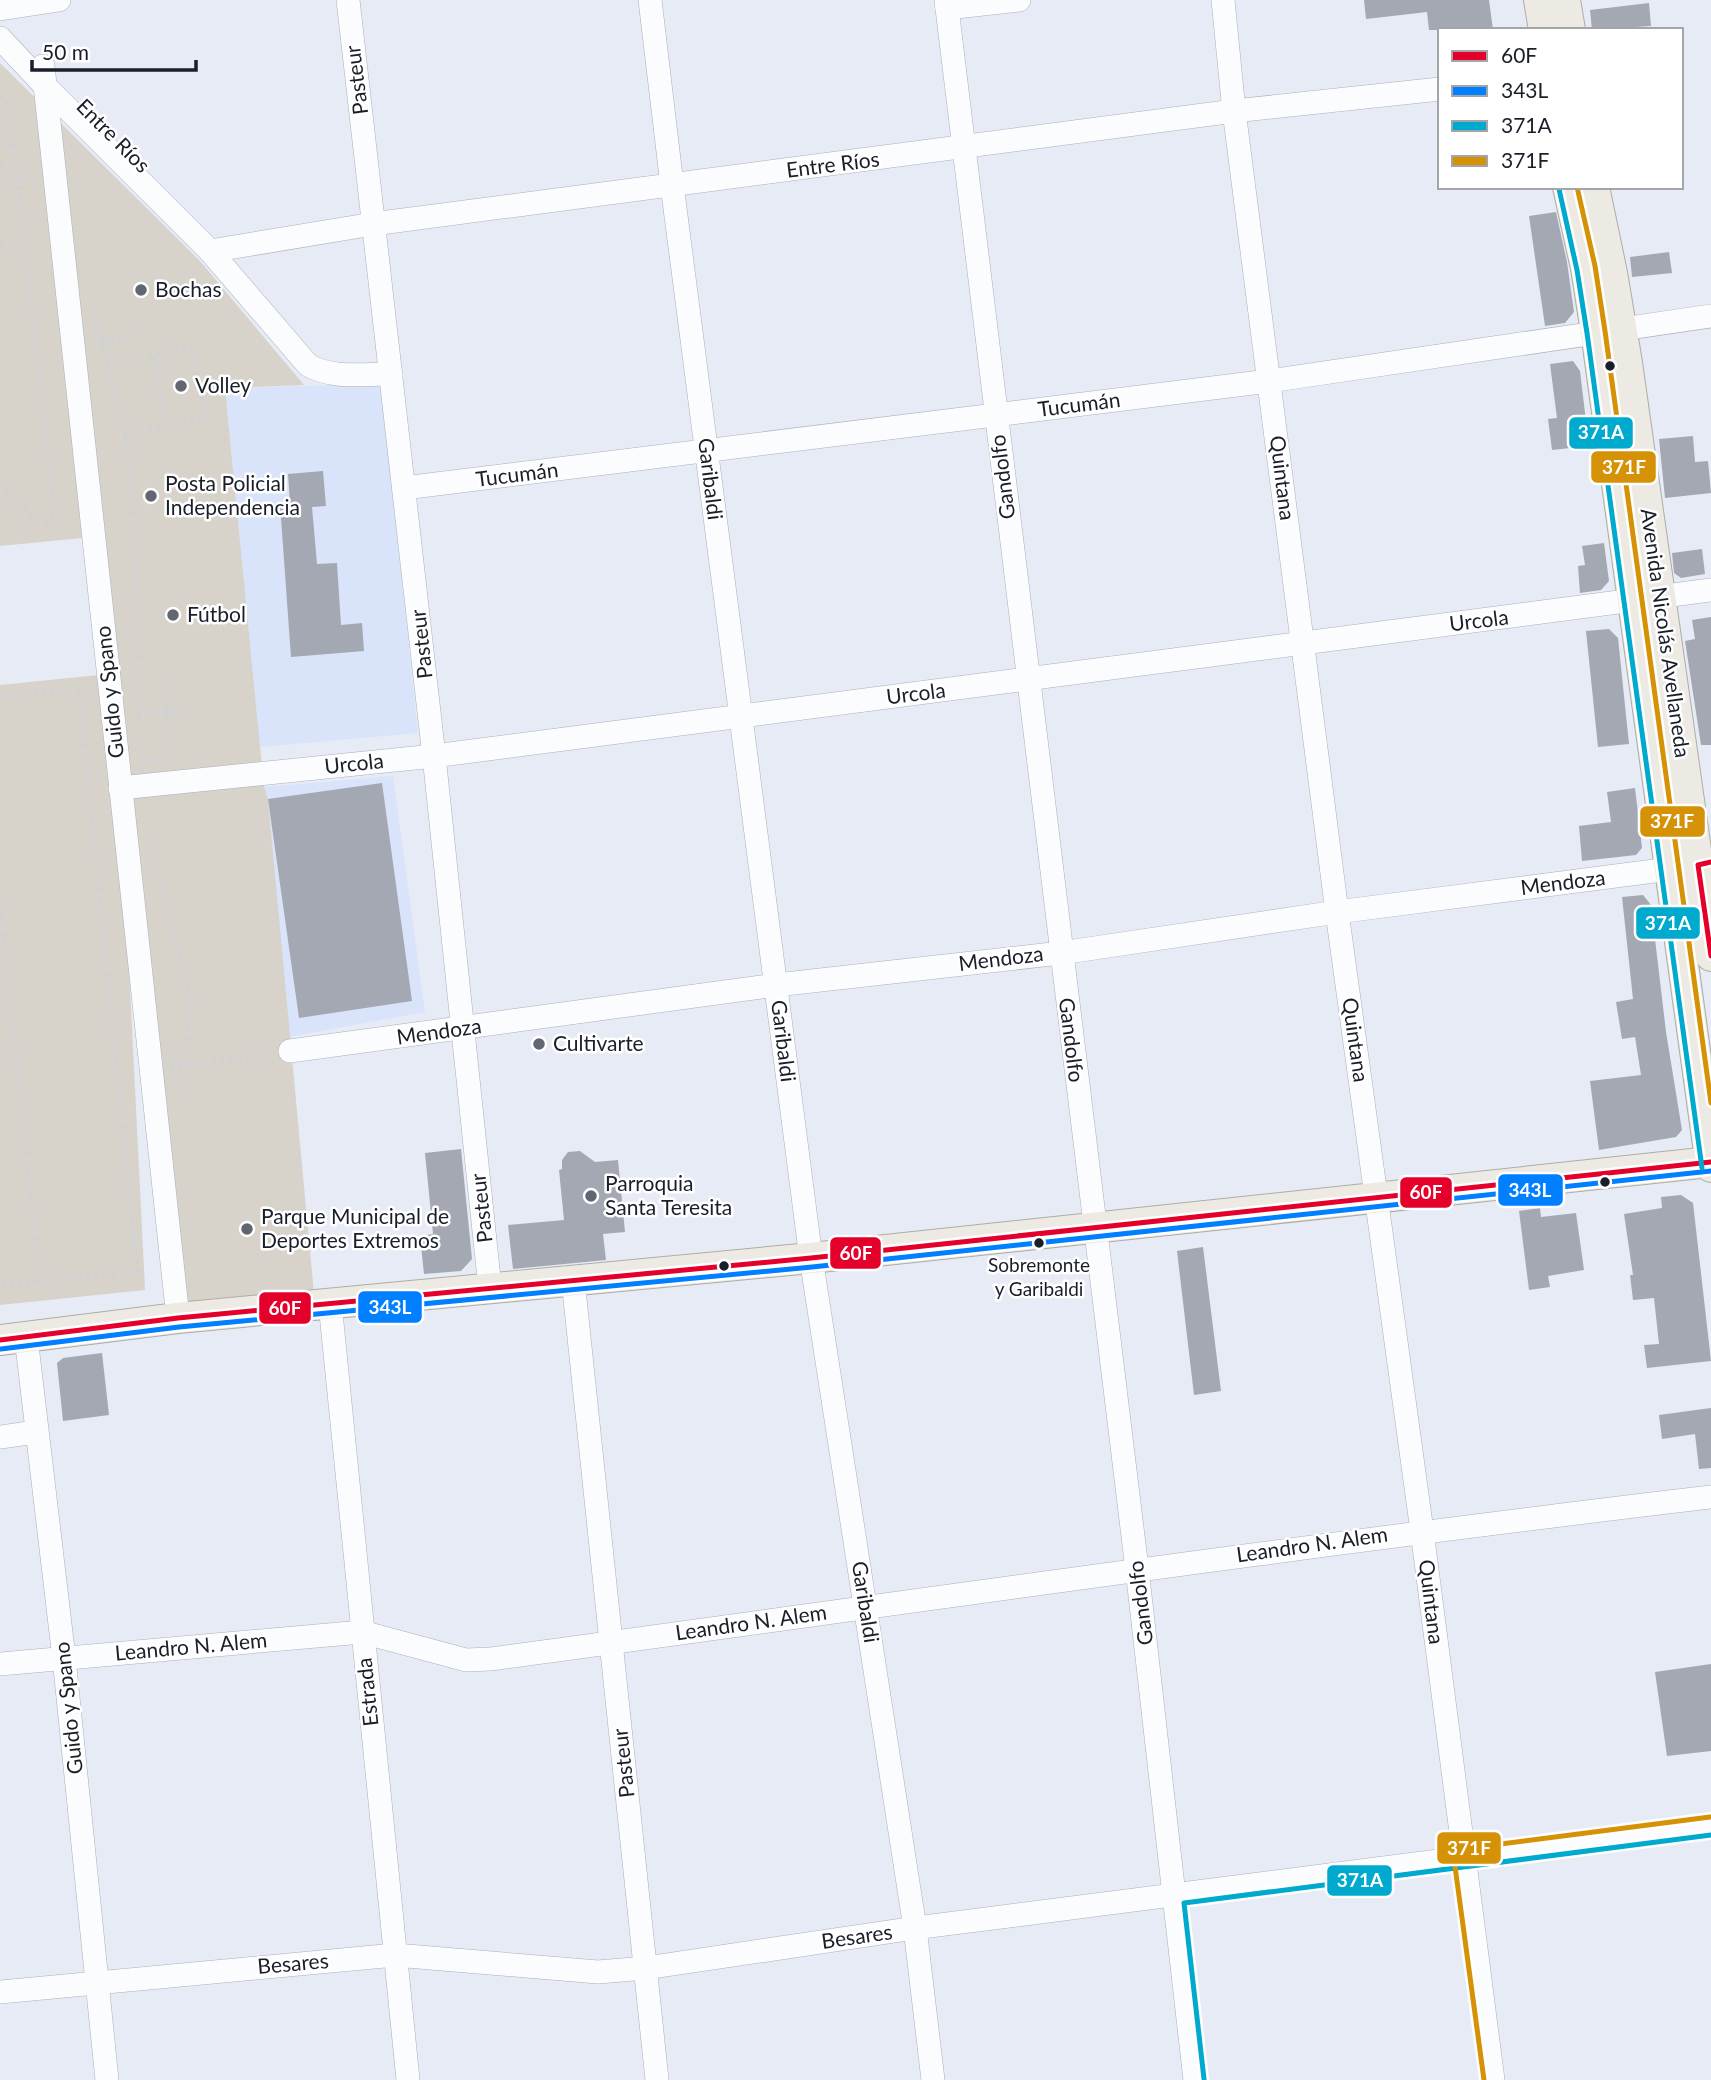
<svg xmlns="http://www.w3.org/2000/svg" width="1711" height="2080" viewBox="0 0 1711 2080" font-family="Lato,sans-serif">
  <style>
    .built { fill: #d9e3f9 }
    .green { fill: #d7d3cb }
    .building { fill: #a4a8b2 }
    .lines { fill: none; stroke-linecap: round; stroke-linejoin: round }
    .minor-casing { stroke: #abb0ba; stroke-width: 24 }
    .major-casing { stroke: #afaca5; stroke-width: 32 }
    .path { stroke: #cfd1d4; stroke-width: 4.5; stroke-dasharray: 3.5 5; stroke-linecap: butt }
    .minor { stroke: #fbfcfe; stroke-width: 23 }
    .major { stroke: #edeae4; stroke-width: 30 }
    .bus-1-casing { stroke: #fff; stroke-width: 10 }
    .bus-2-casing { stroke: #fff; stroke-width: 10 }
    .bus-3-casing { stroke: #fff; stroke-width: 10 }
    .bus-4-casing { stroke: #fff; stroke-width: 10 }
    .bus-1 { stroke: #e4002b; stroke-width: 5 }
    .bus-2 { stroke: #007fff; stroke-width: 5 }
    .bus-3 { stroke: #00a9ce; stroke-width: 5 }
    .bus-4 { stroke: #d69206; stroke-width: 5 }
    .poi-dot { fill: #616671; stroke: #fff; stroke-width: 2.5 }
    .bus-dot { fill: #191e29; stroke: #fff; stroke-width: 2.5 }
    .labels { text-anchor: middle; stroke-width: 5; stroke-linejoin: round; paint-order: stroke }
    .bus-label { font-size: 19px; fill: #191e29; stroke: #fff }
    .street-label { font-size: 21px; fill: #191e29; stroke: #fff }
    .poi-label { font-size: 21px; fill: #191e29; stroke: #fff; text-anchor: start }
    .line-badge { stroke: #fff; stroke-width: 2.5 }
    .badge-label { font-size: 19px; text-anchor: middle; font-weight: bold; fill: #fff }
  </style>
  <rect width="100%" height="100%" fill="#e6ebf6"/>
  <g class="built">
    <polygon points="381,384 418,733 260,747 225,388"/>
    <polygon points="393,776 425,1012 289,1037 268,799 264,787"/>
  </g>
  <polygon class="green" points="0,63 199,260 304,385 225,388 264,787 268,799 314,1294 177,1308 121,806 145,1290 0,1305 0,685 108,674 93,537 0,546"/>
  <g class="building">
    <polygon points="1364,0 1489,0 1493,30 1429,30 1427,12 1366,19"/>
    <polygon points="1649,3 1651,26 1592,30 1590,10"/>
    <polygon points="1556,212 1567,262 1574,312 1565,323 1545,326 1529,216"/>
    <polygon points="1669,252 1672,273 1632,277 1630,257"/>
    <polygon points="1573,361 1580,371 1589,446 1552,450 1548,419 1557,418 1550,364"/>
    <polygon points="1693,436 1695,462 1708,461 1711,493 1665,498 1659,439"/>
    <polygon points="323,471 326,506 312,507 317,564 337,563 341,625 362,623 364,651 291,657 280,504 290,503 288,474"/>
    <polygon points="1604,543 1609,581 1601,590 1580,593 1578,566 1585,565 1582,546"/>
    <polygon points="1702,549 1705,574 1681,578 1674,573 1672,553"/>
    <polygon points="1711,617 1711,745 1701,745 1685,641 1695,639 1692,620"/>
    <polygon points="1609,629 1618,638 1629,744 1598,747 1586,631"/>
    <polygon points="382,783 412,1001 299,1018 268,799"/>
    <polygon points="1635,788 1642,848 1636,855 1582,861 1579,826 1611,822 1607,792"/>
    <polygon points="1643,895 1651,905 1666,1032 1682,1130 1676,1137 1599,1150 1590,1081 1641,1075 1635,1037 1622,1039 1616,1002 1633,999 1622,897"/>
    <polygon points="461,1149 472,1259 461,1271 424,1274 420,1236 433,1234 425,1153"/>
    <polygon points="580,1151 595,1162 618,1160 625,1232 603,1234 606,1260 513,1269 508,1225 564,1220 559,1170 562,1169 562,1160 568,1152"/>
    <polygon points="1681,1195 1693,1203 1711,1361 1647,1368 1644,1345 1659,1344 1654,1298 1633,1300 1630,1275 1633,1275 1624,1214 1662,1208 1661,1197"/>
    <polygon points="1540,1208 1541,1217 1576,1213 1584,1270 1548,1276 1550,1287 1529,1290 1519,1211"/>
    <polygon points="1203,1247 1221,1391 1194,1395 1177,1251"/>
    <polygon points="102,1353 109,1415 63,1421 57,1363 63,1358"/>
    <polygon points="1711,1408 1711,1468 1699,1469 1695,1434 1662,1439 1659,1415"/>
    <polygon points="1711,1664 1711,1751 1667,1756 1655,1672"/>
  </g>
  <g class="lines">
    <g class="minor-casing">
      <g id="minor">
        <polyline points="348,0 434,756 490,1288"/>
        <polyline points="650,0 672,185 811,1258 915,1928 933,2080"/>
        <polyline points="946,0 1137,1569 1195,2080"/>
        <polyline points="1223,0 1234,111 1337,912 1422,1531 1493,2080"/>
        <polyline points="947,8 1019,0"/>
        <polyline points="0,9 59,0"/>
        <path d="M 0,38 L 45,86 L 210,251 L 308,365 C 332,379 363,374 391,374"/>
        <polyline points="43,66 178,1318"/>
        <polyline points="210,251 373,224 1234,111 1440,89"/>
        <polyline points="404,488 1269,381 1711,316"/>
        <polyline points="120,788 434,756 1711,590"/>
        <polyline points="290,1051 776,985 1061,953 1337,912 1685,867"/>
        <polyline points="573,1280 657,2080"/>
        <polyline points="330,1303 408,2080"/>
        <polyline points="26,1337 64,1658 107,2080"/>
        <polyline points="0,1437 36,1432"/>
        <path d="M 0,1664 L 362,1632 L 466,1660 L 491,1659 C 897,1604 1303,1545 1711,1497"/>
        <polyline points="0,1992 395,1955 598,1972 646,1968 915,1928 1711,1826"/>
      </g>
    </g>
    <g class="major-casing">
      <g id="major">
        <polyline points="1539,0 1544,30"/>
        <polyline points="1565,0 1570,30"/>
        <polyline points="1568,187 1586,268 1596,332 1711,1167"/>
        <polyline points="1594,187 1612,273 1627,363 1711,956"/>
        <polyline points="0,1340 178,1318 811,1258 1711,1162"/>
      </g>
    </g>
    <g class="path">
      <polyline points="0,96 7,107 11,118 54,508 52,519 48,522 38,521 33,517 0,485"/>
      <polyline points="0,139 13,150"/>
      <polyline points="0,163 17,179 35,177"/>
      <polyline points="0,244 25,257"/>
      <polyline points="94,312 128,451 139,614 138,722"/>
      <polyline points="101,342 142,333"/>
      <polyline points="153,356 167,426"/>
      <polyline points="107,366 191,348 206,418 124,435"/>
      <polyline points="166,672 167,758"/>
      <polyline points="0,696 79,688 137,1272 0,1285"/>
      <polyline points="138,713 188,712"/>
      <polyline points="139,760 179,758"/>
      <polyline points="150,838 192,1004 178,1096"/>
      <polyline points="0,907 40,1281"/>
      <polyline points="170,1067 272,1054"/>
    </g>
    <use href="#minor" class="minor"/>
    <use href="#major" class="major"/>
    <g class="bus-1-casing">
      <g id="bus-1">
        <polyline points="1711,862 1698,865 1711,956"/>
        <polyline points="0,1340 178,1318 811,1258 1711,1162"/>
      </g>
    </g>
    <g class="bus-2-casing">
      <polyline id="bus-2" points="1,1349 179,1327 812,1267 1711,1171"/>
    </g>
    <g class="bus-3-casing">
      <g id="bus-3">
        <polyline points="1559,189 1577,270 1587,333 1702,1168"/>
        <polyline points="1204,2079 1184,1903 1711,1835"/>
      </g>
    </g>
    <g class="bus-4-casing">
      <g id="bus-4">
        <polyline points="1577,187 1595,266 1605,331 1711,1103"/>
        <polyline points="1484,2080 1454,1859 1457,1852 1462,1849 1710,1817"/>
      </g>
    </g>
    <use href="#bus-1" class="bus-1"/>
    <use href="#bus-2" class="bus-2"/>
    <use href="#bus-3" class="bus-3"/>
    <use href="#bus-4" class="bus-4"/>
  </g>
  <g class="poi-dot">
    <circle cx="141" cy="290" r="7"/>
    <circle cx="181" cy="386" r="7"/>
    <circle cx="151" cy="496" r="7"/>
    <circle cx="173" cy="615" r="7"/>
    <circle cx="539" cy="1044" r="7"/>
    <circle cx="591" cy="1196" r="7"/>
    <circle cx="247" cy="1229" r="7"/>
  </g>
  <g class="bus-dot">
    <circle cx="1610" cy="366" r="6"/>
    <circle cx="1605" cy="1182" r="6"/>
    <circle cx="1039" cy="1243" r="6"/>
    <circle cx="724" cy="1266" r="6"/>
  </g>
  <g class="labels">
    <g class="bus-label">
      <text x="1039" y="1272">Sobremonte<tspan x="1039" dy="24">y Garibaldi</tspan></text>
    </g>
    <g class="street-label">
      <text transform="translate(357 80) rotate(-97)" y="7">Pasteur</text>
      <text transform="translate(113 136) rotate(45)" y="7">Entre Ríos</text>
      <text transform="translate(833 165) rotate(-7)" y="7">Entre Ríos</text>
      <text transform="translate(1079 405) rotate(-7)" y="7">Tucumán</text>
      <text transform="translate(517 475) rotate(-7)" y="7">Tucumán</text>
      <text transform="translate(1003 477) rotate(-97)" y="7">Gandolfo</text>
      <text transform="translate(1282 478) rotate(83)" y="7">Quintana</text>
      <text transform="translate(710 479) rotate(83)" y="7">Garibaldi</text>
      <text transform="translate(1479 621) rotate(-7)" y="7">Urcola</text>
      <text transform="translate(1665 633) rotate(82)" y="7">Avenida Nicolás Avellaneda</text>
      <text transform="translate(422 644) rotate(-96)" y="7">Pasteur</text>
      <text transform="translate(110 692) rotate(-96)" y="7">Guido y Spano</text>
      <text transform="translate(916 694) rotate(-7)" y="7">Urcola</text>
      <text transform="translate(354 764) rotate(-6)" y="7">Urcola</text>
      <text transform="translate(1563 883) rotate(-7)" y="7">Mendoza</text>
      <text transform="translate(1001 959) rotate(-7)" y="7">Mendoza</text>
      <text transform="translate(439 1032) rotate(-8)" y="7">Mendoza</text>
      <text transform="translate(1071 1040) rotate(83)" y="7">Gandolfo</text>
      <text transform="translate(1355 1040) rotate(82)" y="7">Quintana</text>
      <text transform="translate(783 1041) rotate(83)" y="7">Garibaldi</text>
      <text transform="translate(482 1208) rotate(-96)" y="7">Pasteur</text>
      <text transform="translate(1312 1545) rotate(-8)" y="7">Leandro N. Alem</text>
      <text transform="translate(865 1602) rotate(81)" y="7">Garibaldi</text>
      <text transform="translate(1431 1602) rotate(83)" y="7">Quintana</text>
      <text transform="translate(1141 1603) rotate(-97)" y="7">Gandolfo</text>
      <text transform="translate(751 1623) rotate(-8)" y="7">Leandro N. Alem</text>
      <text transform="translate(191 1647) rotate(-5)" y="7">Leandro N. Alem</text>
      <text transform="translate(368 1692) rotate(-96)" y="7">Estrada</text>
      <text transform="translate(69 1708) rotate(-96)" y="7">Guido y Spano</text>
      <text transform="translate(624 1763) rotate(-96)" y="7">Pasteur</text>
      <text transform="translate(857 1937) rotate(-8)" y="7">Besares</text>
      <text transform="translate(293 1964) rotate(-5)" y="7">Besares</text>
    </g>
    <g class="poi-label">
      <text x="155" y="297">Bochas</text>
      <text x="195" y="393">Volley</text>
      <text x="165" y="491">Posta Policial<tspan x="165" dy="24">Independencia</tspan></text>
      <text x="187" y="622">Fútbol</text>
      <text x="553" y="1051">Cultivarte</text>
      <text x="605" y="1191">Parroquia<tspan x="605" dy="24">Santa Teresita</tspan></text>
      <text x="261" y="1224">Parque Municipal de<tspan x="261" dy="24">Deportes Extremos</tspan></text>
    </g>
  </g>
  <g class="line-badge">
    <rect x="1568" y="416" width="66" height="34" rx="7" fill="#00a9ce"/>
    <rect x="1590" y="450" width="67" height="34" rx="7" fill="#d69206"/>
    <rect x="1639" y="805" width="67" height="33" rx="7" fill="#d69206"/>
    <rect x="1635" y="906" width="66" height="34" rx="7" fill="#00a9ce"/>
    <rect x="1497" y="1173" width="67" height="34" rx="7" fill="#007fff"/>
    <rect x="1399" y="1176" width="54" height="33" rx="7" fill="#e4002b"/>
    <rect x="829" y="1236" width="53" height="34" rx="7" fill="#e4002b"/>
    <rect x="357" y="1290" width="66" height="34" rx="7" fill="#007fff"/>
    <rect x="258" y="1291" width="54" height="34" rx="7" fill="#e4002b"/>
    <rect x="1436" y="1831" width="66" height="34" rx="7" fill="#d69206"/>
    <rect x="1326" y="1864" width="67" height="33" rx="7" fill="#00a9ce"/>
  </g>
  <g class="badge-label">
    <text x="1601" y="439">371A</text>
    <text x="1624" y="474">371F</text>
    <text x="1672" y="828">371F</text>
    <text x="1668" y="930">371A</text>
    <text x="1530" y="1197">343L</text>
    <text x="1426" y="1199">60F</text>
    <text x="856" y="1260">60F</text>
    <text x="390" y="1314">343L</text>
    <text x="285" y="1315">60F</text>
    <text x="1469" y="1855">371F</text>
    <text x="1360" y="1887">371A</text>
  </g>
  <rect x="1438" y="28" width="245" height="161" fill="#ffffff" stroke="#a3a5a9" stroke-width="2"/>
  <rect x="1452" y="51" width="35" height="10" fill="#e4002b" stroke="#a3a5a9" stroke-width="2"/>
  <text x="1501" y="63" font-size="21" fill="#191e29">60F</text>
  <rect x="1452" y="86" width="35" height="10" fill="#007fff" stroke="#a3a5a9" stroke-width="2"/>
  <text x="1501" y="98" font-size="21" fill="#191e29">343L</text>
  <rect x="1452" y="121" width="35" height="10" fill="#00a9ce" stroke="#a3a5a9" stroke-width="2"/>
  <text x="1501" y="133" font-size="21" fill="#191e29">371A</text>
  <rect x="1452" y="156" width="35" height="10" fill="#d69206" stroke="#a3a5a9" stroke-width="2"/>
  <text x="1501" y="168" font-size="21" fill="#191e29">371F</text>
  <path d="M32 60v10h164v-10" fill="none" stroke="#191e29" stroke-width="3.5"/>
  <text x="42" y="60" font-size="21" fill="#191e29" stroke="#ffffff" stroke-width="5" paint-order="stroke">50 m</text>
</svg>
